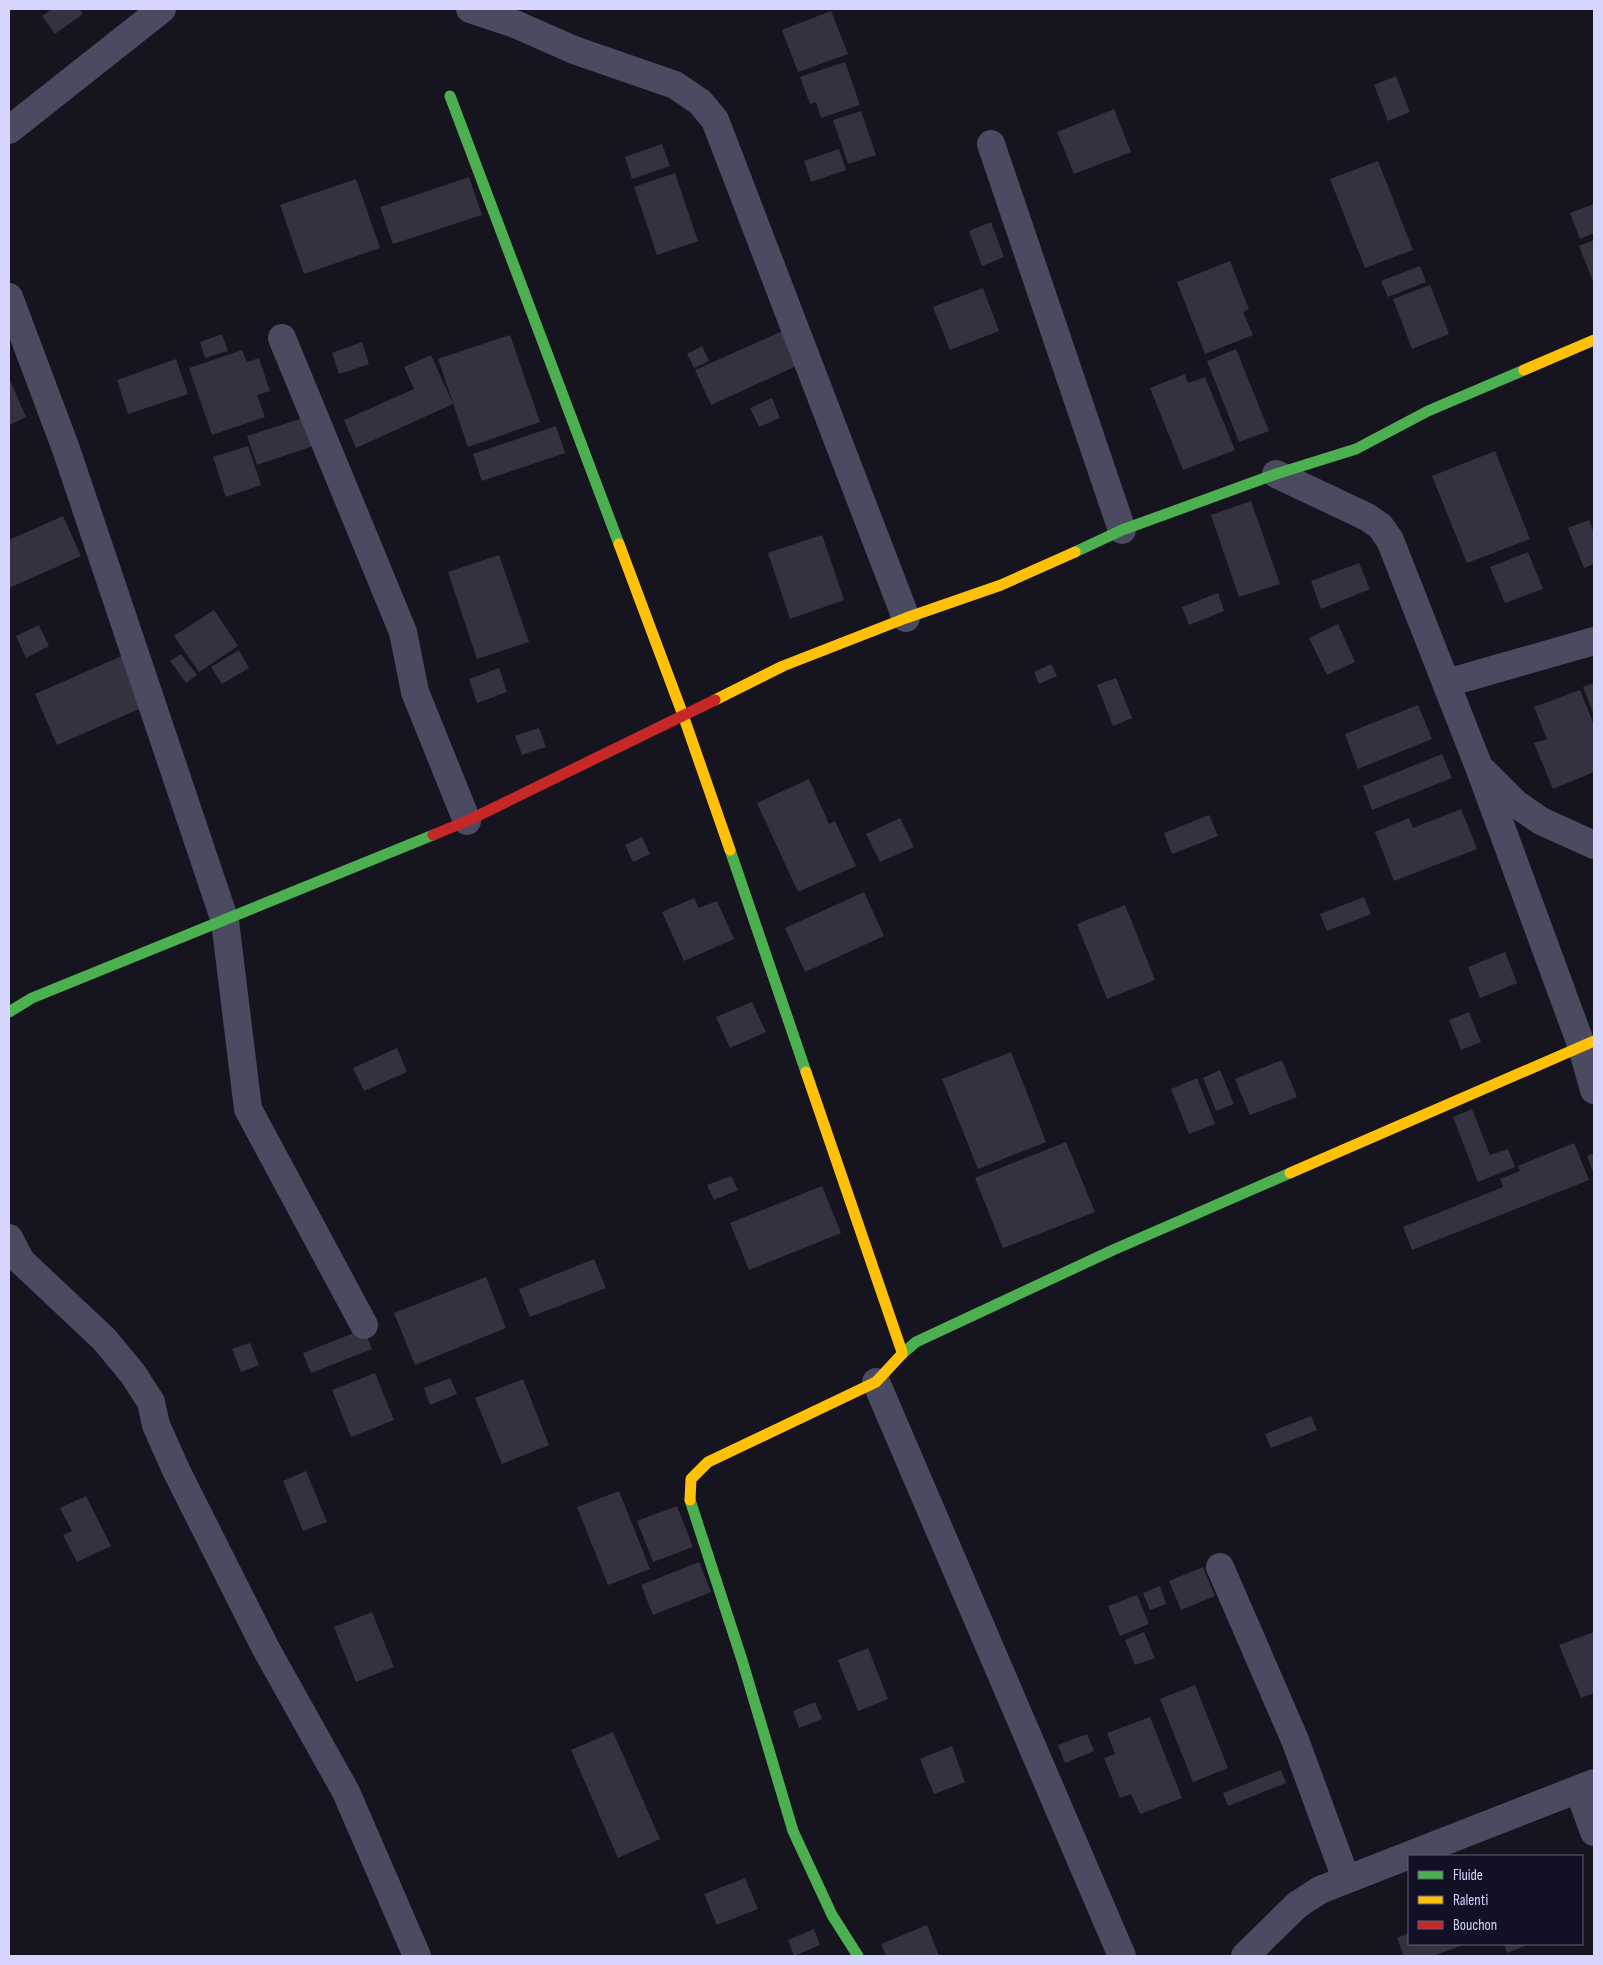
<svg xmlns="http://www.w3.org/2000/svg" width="1603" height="1965" viewBox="0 0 1603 1965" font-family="'Sofia Sans Condensed',sans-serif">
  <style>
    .building { fill: #343241 }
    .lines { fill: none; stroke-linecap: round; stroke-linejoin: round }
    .street { stroke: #4a4a60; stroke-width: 28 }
    .fast { stroke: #4caf50; stroke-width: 11 }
    .slow { stroke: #ffc107; stroke-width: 11 }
    .jam { stroke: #c62828; stroke-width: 11 }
  </style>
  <rect width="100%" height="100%" fill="#16141f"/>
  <g class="building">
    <polygon points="52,9 80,9 83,14 55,34 42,16"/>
    <polygon points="831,11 848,54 798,72 782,30"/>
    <polygon points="845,62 860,105 821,118 816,102 810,104 800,77"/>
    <polygon points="1396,76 1410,112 1388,121 1374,85"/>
    <polygon points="1114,109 1131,152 1074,174 1057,132"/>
    <polygon points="861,111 876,155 848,164 833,120"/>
    <polygon points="662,144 670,166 632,179 625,157"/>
    <polygon points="839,149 846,170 811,182 804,161"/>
    <polygon points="1378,161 1413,250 1365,268 1330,179"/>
    <polygon points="675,173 698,241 657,255 634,187"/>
    <polygon points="469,177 482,215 393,244 380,207"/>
    <polygon points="356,179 380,248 304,274 280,205"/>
    <polygon points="1594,204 1594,233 1580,239 1570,213"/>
    <polygon points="991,222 1004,257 982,266 969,231"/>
    <polygon points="1594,240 1594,284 1579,246"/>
    <polygon points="1230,261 1249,309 1243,312 1253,335 1205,354 1177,282"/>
    <polygon points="1420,266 1426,282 1388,297 1381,281"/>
    <polygon points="1430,285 1449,334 1412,349 1393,299"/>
    <polygon points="983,288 999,331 950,350 933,307"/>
    <polygon points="787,329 803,363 711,405 695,370"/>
    <polygon points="222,334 228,351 205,358 200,342"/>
    <polygon points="510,335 540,422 468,447 438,359"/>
    <polygon points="362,342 369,364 339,374 332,353"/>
    <polygon points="702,346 709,361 694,368 687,354"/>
    <polygon points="1236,349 1269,431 1239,442 1207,361"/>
    <polygon points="242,350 247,362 259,358 270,391 257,395 265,417 212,435 189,368"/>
    <polygon points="431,355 453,404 356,448 344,420 414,389 404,367"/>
    <polygon points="176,359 188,394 128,414 117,380"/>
    <polygon points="1185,374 1188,383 1205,377 1235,450 1183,470 1150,388"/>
    <polygon points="9,378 26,417 9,425"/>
    <polygon points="772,398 780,418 759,427 750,408"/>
    <polygon points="309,416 319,444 257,465 247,436"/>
    <polygon points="556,426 565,453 482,481 473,454"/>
    <polygon points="248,446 261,485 226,497 213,457"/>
    <polygon points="1495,451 1530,539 1467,563 1432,476"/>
    <polygon points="1251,501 1280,584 1239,597 1211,515"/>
    <polygon points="63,516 81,556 9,588 9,540"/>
    <polygon points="1589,520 1594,533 1594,564 1584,568 1568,528"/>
    <polygon points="822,535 844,600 790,619 768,553"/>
    <polygon points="1528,552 1543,589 1505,603 1490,567"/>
    <polygon points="499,555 529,642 477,659 448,572"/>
    <polygon points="1359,563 1370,589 1321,609 1311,581"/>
    <polygon points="1218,593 1224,611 1189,625 1182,607"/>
    <polygon points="214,610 238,646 199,672 174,636"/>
    <polygon points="1338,624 1355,662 1327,675 1309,638"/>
    <polygon points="39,625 49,646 26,658 16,636"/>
    <polygon points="239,650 249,668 222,684 211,667"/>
    <polygon points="181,654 197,675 186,683 170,661"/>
    <polygon points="124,655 146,706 57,745 35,694"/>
    <polygon points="1051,664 1057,676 1039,684 1034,672"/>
    <polygon points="499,668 507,692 477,703 469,679"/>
    <polygon points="1116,678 1132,718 1113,726 1097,685"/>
    <polygon points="1594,683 1594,715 1583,687"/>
    <polygon points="1580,690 1594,725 1594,772 1553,789 1534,743 1547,739 1534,707"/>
    <polygon points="1418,705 1432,739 1358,769 1345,734"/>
    <polygon points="539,728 546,747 522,755 515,736"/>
    <polygon points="1442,754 1452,778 1372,810 1363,786"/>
    <polygon points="809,779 829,824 835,821 856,866 798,892 757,803"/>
    <polygon points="1461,809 1477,849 1394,881 1375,832 1409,818 1413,828"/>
    <polygon points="1209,815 1218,836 1172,854 1164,833"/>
    <polygon points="900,818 914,847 880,862 866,834"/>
    <polygon points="642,837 650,854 633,862 625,845"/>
    <polygon points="864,892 884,936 805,972 785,928"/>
    <polygon points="1364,897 1371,914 1327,931 1320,914"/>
    <polygon points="694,898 699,908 717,901 734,939 684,961 662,912"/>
    <polygon points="1125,905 1155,980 1107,999 1077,924"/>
    <polygon points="1505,952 1517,983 1480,998 1468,967"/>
    <polygon points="752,1002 766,1032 730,1048 716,1017"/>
    <polygon points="1469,1012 1481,1042 1461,1050 1449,1020"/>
    <polygon points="397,1048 407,1072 364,1091 353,1068"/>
    <polygon points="1011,1052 1046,1142 978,1169 942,1079"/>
    <polygon points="1282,1060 1297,1097 1250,1115 1235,1079"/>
    <polygon points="1220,1070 1234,1104 1216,1111 1203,1078"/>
    <polygon points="1197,1078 1215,1124 1189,1134 1171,1089"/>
    <polygon points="1472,1109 1490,1155 1508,1149 1515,1167 1478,1182 1453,1117"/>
    <polygon points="1066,1142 1095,1212 1003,1248 975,1178"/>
    <polygon points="1574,1143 1589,1180 1412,1250 1403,1227 1503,1187 1500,1179 1520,1171 1518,1166"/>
    <polygon points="1594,1153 1594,1174 1587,1156"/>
    <polygon points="731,1176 738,1190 714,1200 707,1185"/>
    <polygon points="822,1186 841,1233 749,1270 730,1223"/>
    <polygon points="594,1259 606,1288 530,1317 519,1289"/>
    <polygon points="486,1277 506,1328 415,1365 394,1313"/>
    <polygon points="364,1329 372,1349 311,1373 303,1353"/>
    <polygon points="250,1343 259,1365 241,1372 232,1349"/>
    <polygon points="375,1373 394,1420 351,1437 332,1390"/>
    <polygon points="450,1378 457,1394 430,1405 424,1388"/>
    <polygon points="523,1379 549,1445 502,1464 475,1398"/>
    <polygon points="1311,1416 1317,1430 1271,1448 1265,1434"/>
    <polygon points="306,1471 327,1522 303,1531 283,1481"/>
    <polygon points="619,1491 650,1569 608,1585 577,1507"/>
    <polygon points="86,1496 111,1546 77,1562 63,1535 72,1531 60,1508"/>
    <polygon points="677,1506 693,1547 653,1562 637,1521"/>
    <polygon points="699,1562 711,1592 653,1615 641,1585"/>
    <polygon points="1203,1567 1215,1596 1181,1610 1169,1581"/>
    <polygon points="1160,1586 1166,1604 1150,1610 1143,1593"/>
    <polygon points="1137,1595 1149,1624 1120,1636 1108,1606"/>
    <polygon points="372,1612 394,1667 356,1682 334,1627"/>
    <polygon points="1144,1632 1155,1658 1135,1665 1125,1640"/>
    <polygon points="1594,1632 1594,1693 1581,1698 1559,1645"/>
    <polygon points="868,1648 888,1699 858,1711 838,1660"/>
    <polygon points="1195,1685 1228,1768 1193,1782 1160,1699"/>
    <polygon points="815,1702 822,1719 799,1728 793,1711"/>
    <polygon points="1150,1717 1182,1798 1140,1814 1131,1794 1120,1798 1104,1758 1115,1754 1107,1733"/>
    <polygon points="613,1732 660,1839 618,1858 571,1750"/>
    <polygon points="1087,1734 1094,1751 1065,1763 1058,1745"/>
    <polygon points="952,1746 965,1782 934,1794 920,1759"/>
    <polygon points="1281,1770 1286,1783 1228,1806 1223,1793"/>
    <polygon points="745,1878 758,1909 717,1925 704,1894"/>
    <polygon points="927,1925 939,1956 886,1956 881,1944"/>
    <polygon points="814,1929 820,1945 794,1956 788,1940"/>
    <polygon points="1409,1933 1409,1944 1463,1945 1433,1956 1404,1956 1397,1938"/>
    <polygon points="1504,1944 1524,1944 1525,1946 1507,1953"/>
  </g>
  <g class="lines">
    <g class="street">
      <polyline points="470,9 515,24 574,50 675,85 700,102 715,120 906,618"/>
      <polyline points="9,130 162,9"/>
      <polyline points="991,144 1122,530"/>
      <polyline points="9,297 66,449 225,921 248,1109 364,1325"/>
      <polyline points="282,338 403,632 415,692 467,821"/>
      <polyline points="1276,474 1367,517 1380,526 1390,540 1479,767 1582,1047 1594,1090"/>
      <polyline points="1447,683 1594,641"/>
      <polyline points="1484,772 1515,803 1541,821 1594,845"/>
      <polyline points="9,1238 21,1261 104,1339 133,1374 151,1402 156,1425 176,1470 265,1647 346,1792 417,1956"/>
      <polyline points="876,1382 1122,1956"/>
      <polyline points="1220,1567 1295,1740 1346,1879"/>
      <polyline points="1579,1791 1594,1832"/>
      <polyline points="1245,1956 1297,1905 1320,1890 1594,1783"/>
    </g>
    <g class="fast">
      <polyline points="450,96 619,544"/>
      <polyline points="1075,552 1122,530 1276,474 1356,449 1428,411 1524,370"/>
      <polyline points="730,850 806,1072"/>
      <polyline points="9,1012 32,998 433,835"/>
      <polyline points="902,1354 916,1342 1113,1250 1290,1173"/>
      <polyline points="690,1500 742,1660 793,1831 832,1915 858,1956"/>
    </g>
    <g class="slow">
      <polyline points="1524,370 1594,340"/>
      <polyline points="619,544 683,715 730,850"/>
      <polyline points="715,700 783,666 906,618 1001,585 1075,552"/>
      <polyline points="806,1072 902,1352"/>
      <polyline points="1290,1173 1594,1041"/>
      <polyline points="690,1500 691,1479 708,1462 876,1382 902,1354"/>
    </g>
    <polyline class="jam" points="433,835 467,821 715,700"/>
  </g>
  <rect width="1603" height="1965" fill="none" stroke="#d6d5fd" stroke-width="20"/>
  <rect x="1408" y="1855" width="175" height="90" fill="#121024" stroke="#605f7b"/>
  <rect x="1418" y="1871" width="25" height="8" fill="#4caf50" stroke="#605f7b"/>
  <text x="1453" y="1880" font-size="15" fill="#d6d5fd">Fluide</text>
  <rect x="1418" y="1896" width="25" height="8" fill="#ffc107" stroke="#605f7b"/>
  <text x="1453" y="1905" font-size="15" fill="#d6d5fd">Ralenti</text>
  <rect x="1418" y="1921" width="25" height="8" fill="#c62828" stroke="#605f7b"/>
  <text x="1453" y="1930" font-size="15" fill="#d6d5fd">Bouchon</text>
</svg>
